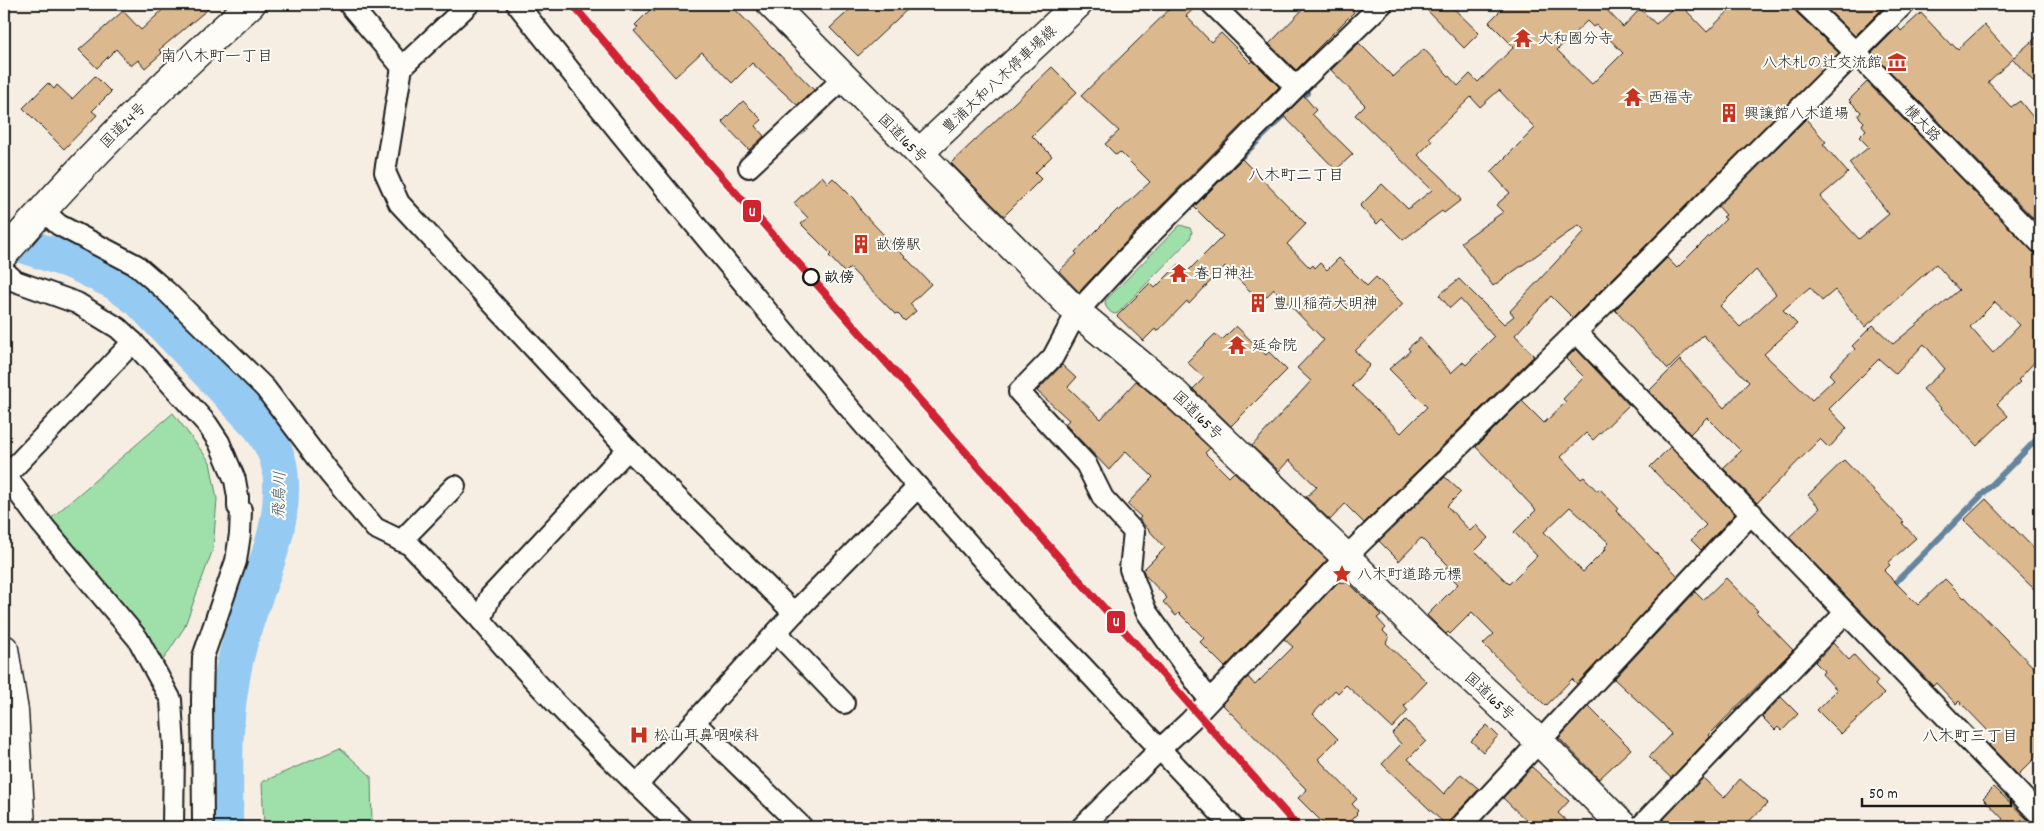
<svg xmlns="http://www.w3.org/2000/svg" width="2044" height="831" viewBox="0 0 2044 831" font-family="Dekko,'Klee One',sans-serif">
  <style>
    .green { fill: #9fe0aa; stroke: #5e7e63 }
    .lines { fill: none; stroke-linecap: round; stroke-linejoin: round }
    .stream { stroke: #65849d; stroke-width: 6 }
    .river { stroke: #95caf3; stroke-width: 36 }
    .building { fill: #dcb88e; stroke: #1c1c1c; fill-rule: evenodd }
    .street-casing { stroke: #1c1c1c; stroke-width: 24 }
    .secondary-casing { stroke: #1c1c1c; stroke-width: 31 }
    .highway-casing { stroke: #1c1c1c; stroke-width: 31 }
    .street { stroke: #fdfcf7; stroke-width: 20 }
    .secondary { stroke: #fdfcf7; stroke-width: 28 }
    .highway { stroke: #fdfcf7; stroke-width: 28 }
    .rail-1-casing { stroke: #fdfcf7; stroke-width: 11 }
    .rail-1 { stroke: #d02332; stroke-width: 8 }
    .stop-dot { fill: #fdfcf7; stroke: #1c1c1c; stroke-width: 2.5 }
    .labels { text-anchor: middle; stroke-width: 4; stroke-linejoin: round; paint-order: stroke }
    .poi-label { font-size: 15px; fill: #1c1c1c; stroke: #fdfcf7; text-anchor: start }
    .street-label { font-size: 15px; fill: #1c1c1c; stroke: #fdfcf7 }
    .stop-label { font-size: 15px; font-weight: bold; fill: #1c1c1c; stroke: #fdfcf7; text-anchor: start }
    .neighbourhood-label { font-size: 16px; fill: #1c1c1c; stroke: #fdfcf7 }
    .water-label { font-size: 16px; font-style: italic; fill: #465967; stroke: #fdfcf7 }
    .line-badge { stroke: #fdfcf7; stroke-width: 2 }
    .badge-label { font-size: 14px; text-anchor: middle; font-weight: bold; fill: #fff }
  </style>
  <rect width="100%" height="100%" fill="#f6eee2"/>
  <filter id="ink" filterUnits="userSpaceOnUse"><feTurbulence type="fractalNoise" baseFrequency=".02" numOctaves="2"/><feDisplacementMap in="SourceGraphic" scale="10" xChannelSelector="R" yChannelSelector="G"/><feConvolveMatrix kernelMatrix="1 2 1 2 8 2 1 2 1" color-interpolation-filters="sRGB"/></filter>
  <g filter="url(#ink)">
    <g class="green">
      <path d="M 1180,225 L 1190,228 L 1192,232 L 1190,239 L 1118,313 L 1114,314 C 1108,311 1105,307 1105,301 Z"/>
      <polygon points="173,413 210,462 217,499 213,549 184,628 163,660 49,520"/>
      <polygon points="340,748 371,776 372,827 264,827 262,782"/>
    </g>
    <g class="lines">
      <g class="stream">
        <polyline points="1228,170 1307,93"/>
        <polyline points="1891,587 2040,436"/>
      </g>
      <path class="river" d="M 4,239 L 76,263 L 115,282 L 141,301 L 260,426 C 269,440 278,453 280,470 C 288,534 252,590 238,650 C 234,663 232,677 230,691 C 223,734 226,783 225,827"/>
    </g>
    <g class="building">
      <polygon points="169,4 214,4 159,50 162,53 145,68 138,60 131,66 116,49 97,68 79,50 123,11 141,30"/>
      <polygon points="662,4 730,4 814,90 797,105 752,63 732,83 702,52 675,77 634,31 638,28 635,25 651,9 654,12"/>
      <polygon points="856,4 913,4 858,56 830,28"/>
      <polygon points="1175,4 1199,4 1186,16 1211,42 1221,33 1251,63 1253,61 1279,87 1138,229 1079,292 1059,271 1077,254 1075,252 1118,209 1119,211 1150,182 1120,152 1116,155 1105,144 1119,131 1081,96"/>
      <polygon points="1308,4 1346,4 1354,12 1296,70 1269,44"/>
      <polygon points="1421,4 1449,4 1479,33 1464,48"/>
      <path d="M 1507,4 L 1606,4 L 1603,6 L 1623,27 L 1640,9 L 1656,24 L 1677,4 L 1680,4 L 1707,32 L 1736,4 L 1793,4 L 1797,13 L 1839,53 L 1573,318 L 1551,296 L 1515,335 L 1534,356 L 1364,523 L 1345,504 L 1330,520 L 1306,497 L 1317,487 L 1289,460 L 1279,471 L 1252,446 L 1311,381 L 1297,368 L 1324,340 L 1274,289 L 1261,302 L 1225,266 L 1189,304 L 1187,301 L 1157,332 L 1155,329 L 1143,341 L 1117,316 L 1150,283 L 1155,288 L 1179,264 L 1187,272 L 1223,236 L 1194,207 L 1242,159 L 1306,224 L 1287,244 L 1310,268 L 1313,265 L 1315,268 L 1320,263 L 1327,270 L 1339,258 L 1367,286 L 1376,277 L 1403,304 L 1355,351 L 1370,365 L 1352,386 L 1401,433 L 1427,407 L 1389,369 L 1410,351 L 1408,348 L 1420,338 L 1451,373 L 1463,362 L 1466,365 L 1494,337 L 1460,299 L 1450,308 L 1439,295 L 1459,279 L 1504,324 L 1514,316 L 1510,311 L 1585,231 L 1579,225 L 1493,286 L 1461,242 L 1503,212 L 1496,205 L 1510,193 L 1491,172 L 1535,128 L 1499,90 L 1480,107 L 1471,97 L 1429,137 L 1432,141 L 1418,155 L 1445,180 L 1461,200 L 1444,213 L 1442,211 L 1403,240 L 1382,219 L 1377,224 L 1360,206 L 1382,184 L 1408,209 L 1432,190 L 1355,115 L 1365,105 L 1331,70 L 1359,43 L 1393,77 L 1424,49 L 1458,86 L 1470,74 L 1478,82 L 1514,47 L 1489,22 ZM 1587,21 L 1593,27 L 1596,25 L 1623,53 L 1592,84 L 1557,50 Z"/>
      <polygon points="1822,4 1875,4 1881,10 1855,36"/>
      <polygon points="1921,13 1951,45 1953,44 1958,49 1984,25 2014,57 2040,34 2040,89 2013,59 1988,82 2011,107 2020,101 2040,126 2040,221 2038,223 1872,53 1898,27 1901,31"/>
      <polygon points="1052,67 1077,92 1032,136 1052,156 1035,173 1041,179 1004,216 951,163"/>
      <polygon points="95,76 111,92 92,111 97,115 64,149 23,108 48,83 54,89 57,85 72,99"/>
      <path d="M 1867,82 L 2040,259 L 2040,356 L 2018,380 L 2020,382 L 1997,404 L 2008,416 L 1977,446 L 1923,389 L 1945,369 L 1924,344 L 1896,374 L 1879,359 L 1829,409 L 1847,428 L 1829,448 L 1820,439 L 1757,503 L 1723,468 L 1741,451 L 1707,417 L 1690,434 L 1649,391 L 1680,360 L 1724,408 L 1749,382 L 1703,335 L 1668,369 L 1615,310 L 1667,258 L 1677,268 L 1726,219 L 1723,217 L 1726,215 L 1718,206 L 1806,119 L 1826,142 L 1823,144 L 1848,173 L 1820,197 L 1859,239 L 1889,214 L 1849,163 L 1869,147 L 1859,137 L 1866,130 L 1862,125 L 1864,122 L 1858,116 L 1861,112 L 1849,100 ZM 1936,264 L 1959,290 L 1893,344 L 1873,325 L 1852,346 L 1855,349 L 1829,374 L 1834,379 L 1812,400 L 1764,354 L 1797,324 L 1783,310 L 1810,287 L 1822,301 L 1835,290 L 1865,327 ZM 1756,270 L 1776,294 L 1740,327 L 1720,306 ZM 1995,302 L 2020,325 L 1993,353 L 1970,327 Z"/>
      <polygon points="1304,96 1316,110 1312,114 1353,154 1336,170 1284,116"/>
      <polygon points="743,101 762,120 755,126 764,136 749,150 722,122"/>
      <polygon points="822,176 828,183 833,178 854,199 861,209 860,210 931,284 910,304 916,311 905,321 897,313 895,314 850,268 845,273 829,256 831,254 801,224 808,218 794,203"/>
      <polygon points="1236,326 1266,355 1269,352 1287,370 1231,426 1193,389 1204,378 1187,362 1215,334 1222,340"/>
      <path d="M 1576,349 L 1629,405 L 1593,440 L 1586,433 L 1561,457 L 1581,479 L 1584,477 L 1597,491 L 1600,489 L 1618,508 L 1616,511 L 1678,576 L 1577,684 L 1572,679 L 1546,706 L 1483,644 L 1494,634 L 1472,612 L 1450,634 L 1448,632 L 1446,634 L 1427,615 L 1458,584 L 1444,570 L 1448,565 L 1421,538 L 1399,561 L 1379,541 L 1445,477 L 1461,492 L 1447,506 L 1470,531 L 1476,525 L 1488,538 L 1475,551 L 1509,584 L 1537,556 L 1514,532 L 1536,510 L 1476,447 L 1522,401 L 1544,423 L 1566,402 L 1563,399 L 1584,377 L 1566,359 ZM 1570,507 L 1609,543 L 1605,547 L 1606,549 L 1583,572 L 1544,532 Z"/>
      <polygon points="1062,365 1076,378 1068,387 1101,419 1136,381 1161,402 1210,448 1205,453 1229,477 1234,472 1327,560 1225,667 1200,642 1204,638 1179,613 1176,616 1163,602 1167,598 1145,575 1143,570 1165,548 1139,519 1141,517 1127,504 1153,477 1126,451 1109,470 1065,424 1069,420 1037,391"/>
      <polygon points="1670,447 1735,514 1701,550 1691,540 1706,525 1650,467"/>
      <polygon points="1844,460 1904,522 1902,523 1916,538 1888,563 1890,565 1884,571 1918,605 1945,579 1964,598 1965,597 2040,674 2040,753 2018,775 1989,745 1995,738 1959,701 1956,704 1936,683 1933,686 1789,537 1820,508 1808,495"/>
      <polygon points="1986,499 2040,555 2040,595 1964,520"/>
      <polygon points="1726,578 1758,611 1756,612 1793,650 1709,735 1710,737 1671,778 1649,757 1671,734 1663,724 1614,679 1695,592 1703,600"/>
      <polygon points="1338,582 1349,583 1381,615 1377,618 1386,628 1383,631 1389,637 1386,643 1427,682 1404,706 1408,711 1392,728 1346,685 1338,693 1335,690 1313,714 1338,739 1318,759 1357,799 1352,804 1358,811 1356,813 1357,814 1344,827 1327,827 1298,798 1307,790 1222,704 1248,677 1255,685 1293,647 1284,639"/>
      <polygon points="1833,643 1849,660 1854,655 1878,681 1875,685 1884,694 1841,734 1817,710 1837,690 1822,674 1824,671 1815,662"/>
      <polygon points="1781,697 1798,714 1782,731 1778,727 1775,730 1762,717"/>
      <polygon points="1588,706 1631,749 1599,779 1559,738"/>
      <polygon points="1406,720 1426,741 1408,759 1444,794 1461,774 1479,789 1451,819 1448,827 1382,764 1401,744 1392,734"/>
      <polygon points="1487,725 1498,736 1483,752 1471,741"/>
      <polygon points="1532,767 1569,801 1558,813 1573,827 1533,827 1503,798"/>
      <polygon points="1703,778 1724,798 1740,779 1768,803 1743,827 1656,827"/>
      <polygon points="1994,787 2031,823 2037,827 1995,827 2003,819 1983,798"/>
    </g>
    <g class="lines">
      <g class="street-casing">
        <g id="street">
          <polyline points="349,4 402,67"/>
          <polyline points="469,4 402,67 385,172 399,203 628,449 794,613"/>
          <path d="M 517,4 C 647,168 780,330 918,487"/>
          <polyline points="1212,4 1296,87"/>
          <polyline points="1805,4 1855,52 2040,243"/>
          <polyline points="749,167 844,78"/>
          <polyline points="42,210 59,225 136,265 166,291 265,388 329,473 375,528 410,545 481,620"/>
          <polyline points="4,271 15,281 77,303 118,328 133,342 207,424 219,442 235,480 238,497 238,507 241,510 240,534 236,561 203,657 202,701 203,822"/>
          <polyline points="1576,332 2040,815"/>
          <path d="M 628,449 L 490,597 L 481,620 C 543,694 612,761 681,827"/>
          <polyline points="4,473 40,522 138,639 171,700 174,748 173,827"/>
          <polyline points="4,478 133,342"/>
          <polyline points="401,541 455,486"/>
          <polyline points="777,633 844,703"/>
          <polyline points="1210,699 1201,689 1146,611 1130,569 1134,532 1103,498 1086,464 1019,392 1053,357 1077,312 1124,261 1303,80 1382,4"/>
          <polyline points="695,723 802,827"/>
          <polyline points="637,785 794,613 918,487 1032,615 1083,667 1233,827"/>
          <polyline points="1082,827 1160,749 1190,721 1346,557 1576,332 1904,4"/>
          <polyline points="1460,827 1752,513"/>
          <polyline points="1640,827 1845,613"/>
        </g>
      </g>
      <g class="secondary-casing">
        <polyline id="secondary" points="919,153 1078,4"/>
      </g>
      <g class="highway-casing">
        <g id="highway">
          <polyline points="771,4 1077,312 1171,390 1346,557 1414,625 1540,742 1624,827"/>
          <path d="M 4,254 C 82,163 162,84 251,4"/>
          <polyline points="4,649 14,711 21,827"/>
        </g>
      </g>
      <use href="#street" class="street"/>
      <use href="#secondary" class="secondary"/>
      <use href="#highway" class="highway"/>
      <g class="rail-1-casing">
        <polyline id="rail-1" points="572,4 666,114 1298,827"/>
      </g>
      <use href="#rail-1" class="rail-1"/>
    </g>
  </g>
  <defs>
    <g id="temple-bare" transform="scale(1.5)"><path d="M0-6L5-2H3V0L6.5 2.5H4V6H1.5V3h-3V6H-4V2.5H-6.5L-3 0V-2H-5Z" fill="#c8321e" stroke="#fdfcf7" stroke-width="2.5" paint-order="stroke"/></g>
    <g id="museum-bare" transform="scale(1.5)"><path d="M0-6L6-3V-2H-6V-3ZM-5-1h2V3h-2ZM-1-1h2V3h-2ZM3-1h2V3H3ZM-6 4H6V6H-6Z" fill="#c8321e" stroke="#fdfcf7" stroke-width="2.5" paint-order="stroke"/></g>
    <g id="building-bare" transform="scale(1.5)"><path d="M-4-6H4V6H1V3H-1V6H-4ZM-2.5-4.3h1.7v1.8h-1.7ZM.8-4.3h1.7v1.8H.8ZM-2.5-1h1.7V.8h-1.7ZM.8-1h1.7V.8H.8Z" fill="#c8321e" stroke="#fdfcf7" stroke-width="2.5" paint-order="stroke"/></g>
    <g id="sight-bare" transform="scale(1.5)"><path d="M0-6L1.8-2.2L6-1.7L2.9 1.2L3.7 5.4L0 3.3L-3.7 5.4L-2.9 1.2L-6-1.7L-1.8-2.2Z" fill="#c8321e" stroke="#fdfcf7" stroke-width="2.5" paint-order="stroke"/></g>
    <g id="hospital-bare" transform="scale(1.5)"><path d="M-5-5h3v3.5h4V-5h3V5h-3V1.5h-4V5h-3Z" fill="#c8321e" stroke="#fdfcf7" stroke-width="2.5" paint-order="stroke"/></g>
  </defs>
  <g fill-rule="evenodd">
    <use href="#temple-bare" x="1523" y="38"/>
    <use href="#museum-bare" x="1897" y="62"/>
    <use href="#temple-bare" x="1633" y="97"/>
    <use href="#building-bare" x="1729" y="113"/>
    <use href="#building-bare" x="861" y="244"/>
    <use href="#temple-bare" x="1179" y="273"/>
    <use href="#building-bare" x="1258" y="303"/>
    <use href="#temple-bare" x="1237" y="345"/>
    <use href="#sight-bare" x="1342" y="574"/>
    <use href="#hospital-bare" x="639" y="735"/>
  </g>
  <circle class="stop-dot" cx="811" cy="277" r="8"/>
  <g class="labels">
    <g class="poi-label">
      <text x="1538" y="43">大和國分寺</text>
      <text x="1882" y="67" text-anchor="end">八木札の辻交流館</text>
      <text x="1648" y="102">西福寺</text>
      <text x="1744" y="118">興譲館八木道場</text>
      <text x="876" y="249">畝傍駅</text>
      <text x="1194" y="278">春日神社</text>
      <text x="1273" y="308">豊川稲荷大明神</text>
      <text x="1252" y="350">延命院</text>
      <text x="1357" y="579">八木町道路元標</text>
      <text x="654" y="740">松山耳鼻咽喉科</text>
    </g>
    <g class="street-label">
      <text transform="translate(999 79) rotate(-43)" y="5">豊浦大和八木停車場線</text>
      <text transform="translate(1923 123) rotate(46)" y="5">横大路</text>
      <text transform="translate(123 125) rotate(-45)" y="5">国道24号</text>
      <text transform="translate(903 138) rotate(45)" y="5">国道165号</text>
      <text transform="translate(1198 415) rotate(44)" y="5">国道165号</text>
      <text transform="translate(1490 696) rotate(43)" y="5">国道165号</text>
    </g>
    <g class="stop-label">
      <text x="824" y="282">畝傍</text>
    </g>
    <g class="neighbourhood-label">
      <text x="217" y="61">南八木町一丁目</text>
      <text x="1296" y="180">八木町二丁目</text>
      <text x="1970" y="741">八木町三丁目</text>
    </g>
    <g class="water-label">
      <text transform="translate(278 495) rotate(-88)" y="6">飛鳥川</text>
    </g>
  </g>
  <g class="line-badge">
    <rect x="742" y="199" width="20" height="24" rx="5" fill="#d02332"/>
    <rect x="1106" y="610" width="20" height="24" rx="5" fill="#d02332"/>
  </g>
  <g class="badge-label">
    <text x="752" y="216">U</text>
    <text x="1116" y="626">U</text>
  </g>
  <rect width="2044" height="831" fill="none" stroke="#fdfcf7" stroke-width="20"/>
  <rect x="10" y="10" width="2024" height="811" fill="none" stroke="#1c1c1c" stroke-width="2" filter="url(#ink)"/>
  <path d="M1862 798v8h149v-8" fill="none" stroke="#1c1c1c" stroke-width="2.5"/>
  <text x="1869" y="798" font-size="15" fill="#1c1c1c" stroke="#fdfcf7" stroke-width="4" paint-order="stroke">50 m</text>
</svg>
